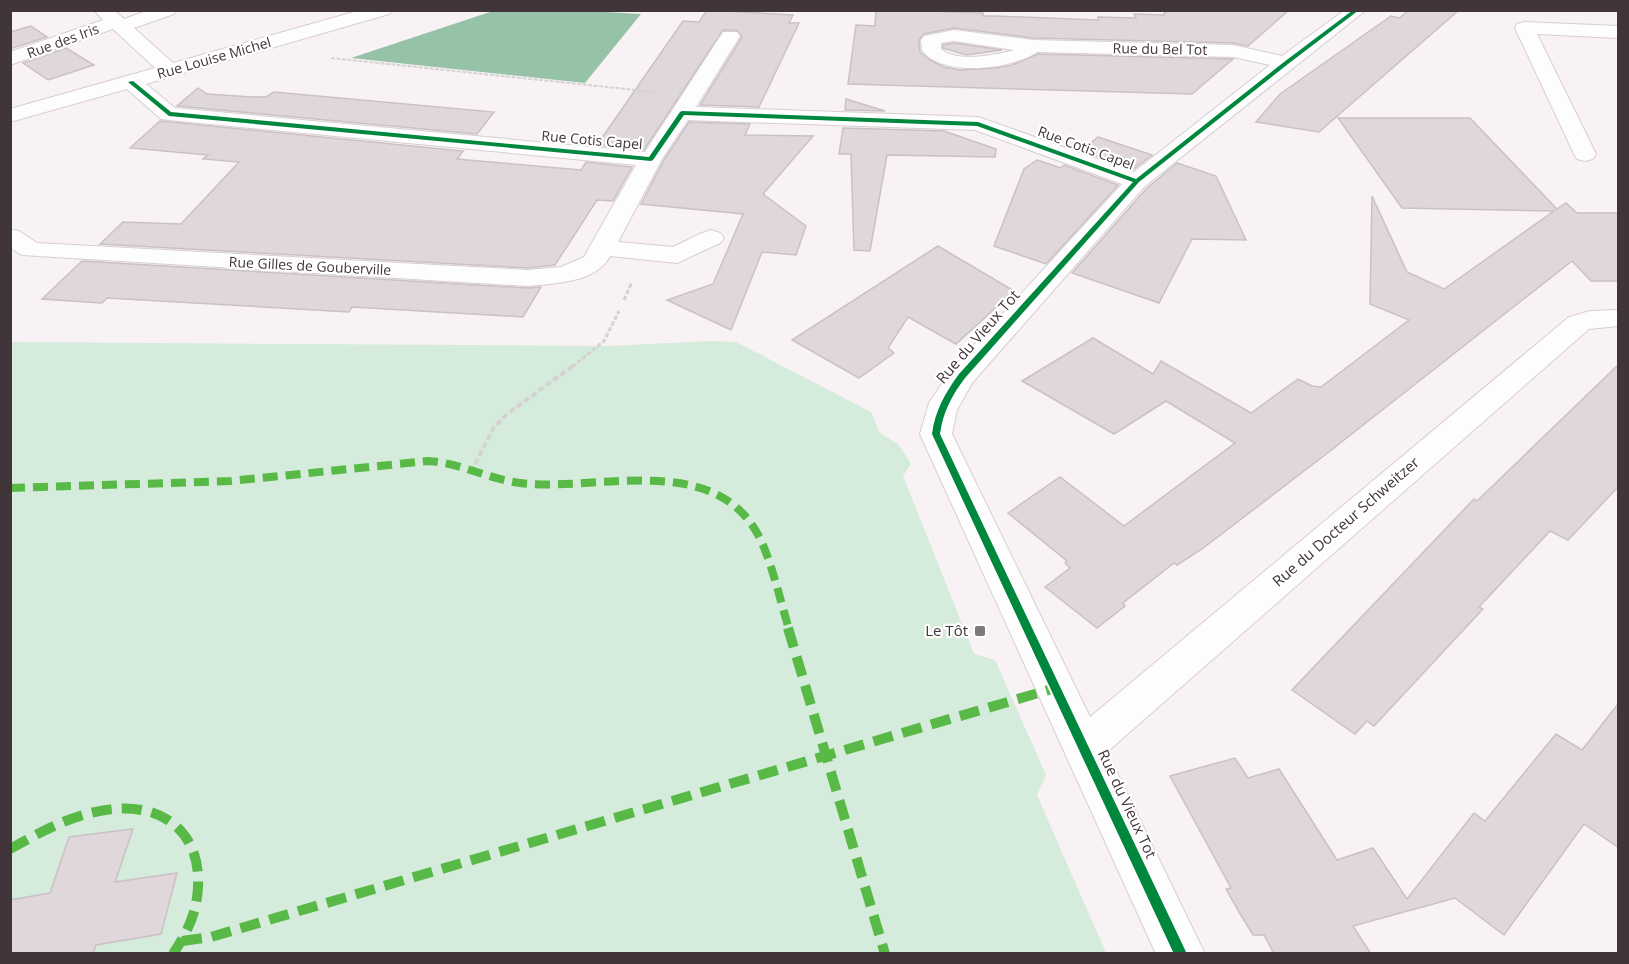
<svg xmlns="http://www.w3.org/2000/svg" width="1629" height="964" viewBox="0 0 1629 964" font-family="'Open Sans',sans-serif">
  <style>
    .green { fill: #d5ebdb }
    .water { fill: #96c3a7 }
    .building { fill: #e0d7db; stroke: #cac1c5; stroke-width: 1.5 }
    .lines { fill: none; stroke-linecap: round; stroke-linejoin: round }
    .minor-casing { stroke: #d7ced1; stroke-width: 2 }
    .path-far2 { stroke: #d4d2d3; stroke-width: 2; stroke-dasharray: 4 1.5; stroke-linecap: butt }
    .path-far1 { stroke: #d4d2d3; stroke-width: 3; stroke-dasharray: 4.5 2; stroke-linecap: butt }
    .path { stroke: #d4d2d3; stroke-width: 4; stroke-dasharray: 6 3; stroke-linecap: butt }
    .minor { fill: #fefdfd; fill-rule: evenodd }
    .quiet-far1 { stroke: #58b947; stroke-width: 8; stroke-dasharray: 15 8; stroke-linecap: butt }
    .quiet { stroke: #58b947; stroke-width: 10; stroke-dasharray: 20 10; stroke-linecap: butt }
    .cycleway-casing { stroke: #fff; stroke-width: 4 }
    .cycleway { fill: #00873e; fill-rule: evenodd }
    .poi-dot { fill: #82777b; stroke: #fff; stroke-width: 2 }
    .labels { text-anchor: middle; stroke-width: 4.5; stroke-linejoin: round; paint-order: stroke }
    .far-street-label { font-size: 14px; fill: #42353a; stroke: #fff }
    .street-label { font-size: 15px; fill: #42353a; stroke: #fff }
    .poi-label { font-size: 15px; fill: #42353a; stroke: #fff; text-anchor: end }
  </style>
  <rect width="100%" height="100%" fill="#f8f2f4"/>
  <polygon class="green" points="711,341 736,342 871,412 880,433 899,445 911,464 903,476 974,654 995,660 1046,775 1037,795 1106,953 11,953 10,342 608,346"/>
  <polygon class="water" points="587,11 641,14 585,83 351,58 493,11"/>
  <g class="building">
    <polygon points="707,10 793,15 789,23 799,23 759,107 700,105 742,37 737,30 723,30 644,150 597,145 683,21 699,22"/>
    <polygon points="1165,10 1289,10 1248,46 1233,43 1033,38 954,28 924,34 919,40 920,52 930,60 944,67 960,70 996,68 1012,65 1038,54 1233,59 1192,94 848,84 856,25 875,26 876,11 930,11 983,13 983,16 995,16 1098,20 1098,17 1136,18 1134,14 1164,15"/>
    <polygon points="1409,10 1459,10 1319,132 1256,122 1280,94 1391,16 1399,18"/>
    <polygon points="31,26 47,37 10,49 10,32"/>
    <polygon points="954,43 1002,50 966,55 943,48 943,45"/>
    <polygon points="66,48 94,65 48,80 23,63"/>
    <polygon points="198,88 207,94 252,97 266,97 274,92 494,112 477,134 177,106"/>
    <polygon points="846,99 885,111 845,110"/>
    <polygon points="1338,118 1470,118 1557,209 1566,203 1577,213 1618,213 1618,281 1591,281 1572,261 1325,455 1202,549 1177,565 1174,563 1123,603 1125,606 1097,628 1045,587 1070,568 1065,563 1067,561 1008,513 1060,477 1124,526 1235,443 1166,401 1114,434 1022,381 1093,338 1153,374 1161,361 1251,413 1298,379 1312,386 1321,387 1409,320 1370,304 1372,196 1407,272 1444,289 1554,211 1402,208"/>
    <polygon points="160,121 463,151 457,159 581,170 586,162 632,167 613,201 597,200 555,265 528,268 100,244 123,222 181,224 239,162 203,159 208,155 130,148"/>
    <polygon points="689,122 750,124 745,135 813,136 763,194 806,226 796,255 762,252 731,330 667,300 713,284 743,214 641,204 664,160"/>
    <polygon points="843,128 944,131 996,149 995,157 887,155 870,251 854,250 851,154 839,154"/>
    <polygon points="1098,137 1152,155 1134,169 1081,151"/>
    <polygon points="1037,160 1061,168 1064,165 1118,185 1046,264 994,246 1024,169"/>
    <polygon points="1177,163 1216,176 1246,240 1192,239 1159,303 1072,273 1147,188"/>
    <polygon points="938,246 1014,291 956,344 908,317 888,348 894,353 859,378 792,340"/>
    <polygon points="82,261 528,288 541,287 523,317 352,307 349,312 107,298 102,303 42,299"/>
    <polygon points="1618,365 1618,487 1568,540 1550,531 1479,607 1483,609 1374,726 1367,721 1355,734 1292,690 1474,499 1477,501"/>
    <polygon points="1618,704 1618,847 1584,824 1504,935 1455,898 1353,926 1371,954 1274,954 1264,935 1253,935 1239,912 1226,889 1231,888 1170,776 1235,758 1248,778 1279,769 1337,860 1373,848 1407,899 1474,813 1485,821 1556,734 1582,750"/>
    <polygon points="133,829 115,882 177,873 161,934 96,945 93,954 10,954 10,900 50,893 69,837"/>
  </g>
  <g class="lines">
    <g class="minor-casing">
      <g id="minor">
        <path d="M 94,10 L 114,10 L 124,19 L 149,10 L 177,10 L 174,14 L 134,28 L 173,63 L 361,10 L 392,10 L 389,14 L 146,84 L 175,108 L 645,152 L 723,32 L 737,32 L 740,36 L 696,107 L 978,117 L 1134,172 L 1270,65 L 1233,57 L 1037,52 C 1013,69 941,78 922,50 L 921,40 L 924,36 L 954,30 L 1033,40 L 1233,45 L 1282,56 L 1345,10 L 1366,10 L 1145,186 L 972,383 L 957,410 L 952,434 L 1090,717 L 1569,317 L 1590,311 L 1618,310 L 1618,326 L 1589,329 L 1107,752 L 1205,954 L 1156,954 L 920,434 L 929,403 L 952,369 L 1122,184 L 975,130 L 688,120 L 662,159 L 618,242 L 673,247 L 702,233 L 711,230 L 720,233 L 724,238 L 720,243 L 677,263 L 610,256 C 596,283 555,283 528,286 L 22,255 L 10,248 L 10,229 L 19,231 L 37,243 L 528,270 L 561,267 L 584,257 L 636,165 L 169,120 L 161,119 L 127,89 L 10,122 L 10,109 L 155,68 L 113,29 L 10,65 L 10,52 L 103,20 ZM 954,41 L 1014,50 C 995,55 957,63 941,49 L 941,43 Z"/>
        <polygon points="1524,22 1618,26 1618,38 1537,34 1596,154 1593,159 1585,161 1577,159 1574,154 1515,28 1517,24"/>
      </g>
    </g>
    <polyline class="path-far2" points="331,58 655,92"/>
    <g class="path-far1">
      <polyline points="624,300 631,284 629,283"/>
      <polyline points="572,367 604,341 619,311"/>
    </g>
    <polyline class="path" points="471,472 493,429 506,415 574,365"/>
    <use href="#minor" class="minor"/>
    <path class="quiet-far1" d="M 10,488 L 231,481 L 428,461 C 463,463 493,482 530,484 C 611,489 727,450 765,550 C 775,576 781,603 789,629"/>
    <g class="quiet">
      <polyline points="788,628 885,954"/>
      <path d="M 10,849 C 42,831 75,813 113,809 C 177,803 209,848 195,908 C 191,925 182,940 173,954"/>
      <polyline points="182,941 211,937 1055,688"/>
    </g>
    <g class="cycleway-casing">
      <path id="cycleway" d="M 1353,10 L 1359,10 L 1288,64 L 1139,182 L 965,378 C 952,395 943,412 940,434 L 1187,954 L 1174,954 L 932,434 C 935,411 945,393 959,374 L 1133,182 L 977,126 L 684,115 L 653,160 L 651,161 L 169,116 L 128,82 L 133,81 L 171,112 L 649,157 L 680,112 L 682,111 L 978,122 L 1136,179 L 1284,62 Z"/>
    </g>
    <use href="#cycleway" class="cycleway"/>
  </g>
  <rect class="poi-dot" x="974" y="625" width="12" height="12" rx="3"/>
  <g class="labels">
    <g class="far-street-label">
      <text transform="translate(63 41) rotate(-20)" y="5">Rue des Iris</text>
      <text transform="translate(1160 49) rotate(1)" y="5">Rue du Bel Tot</text>
      <text transform="translate(214 58) rotate(-16)" y="5">Rue Louise Michel</text>
      <text transform="translate(592 140) rotate(5)" y="5">Rue Cotis Capel</text>
      <text transform="translate(1086 148) rotate(20)" y="5">Rue Cotis Capel</text>
      <text transform="translate(310 266) rotate(3)" y="5">Rue Gilles de Gouberville</text>
    </g>
    <g class="street-label">
      <text transform="translate(978 337) rotate(-49)" y="5">Rue du Vieux Tot</text>
      <text transform="translate(1346 522) rotate(-41)" y="5">Rue du Docteur Schweitzer</text>
      <text transform="translate(1127 804) rotate(65)" y="5">Rue du Vieux Tot</text>
    </g>
    <g class="poi-label">
      <text x="968" y="636">Le Tôt</text>
    </g>
  </g>
  <rect width="1629" height="964" fill="none" stroke="#42353a" stroke-width="24"/>
</svg>
